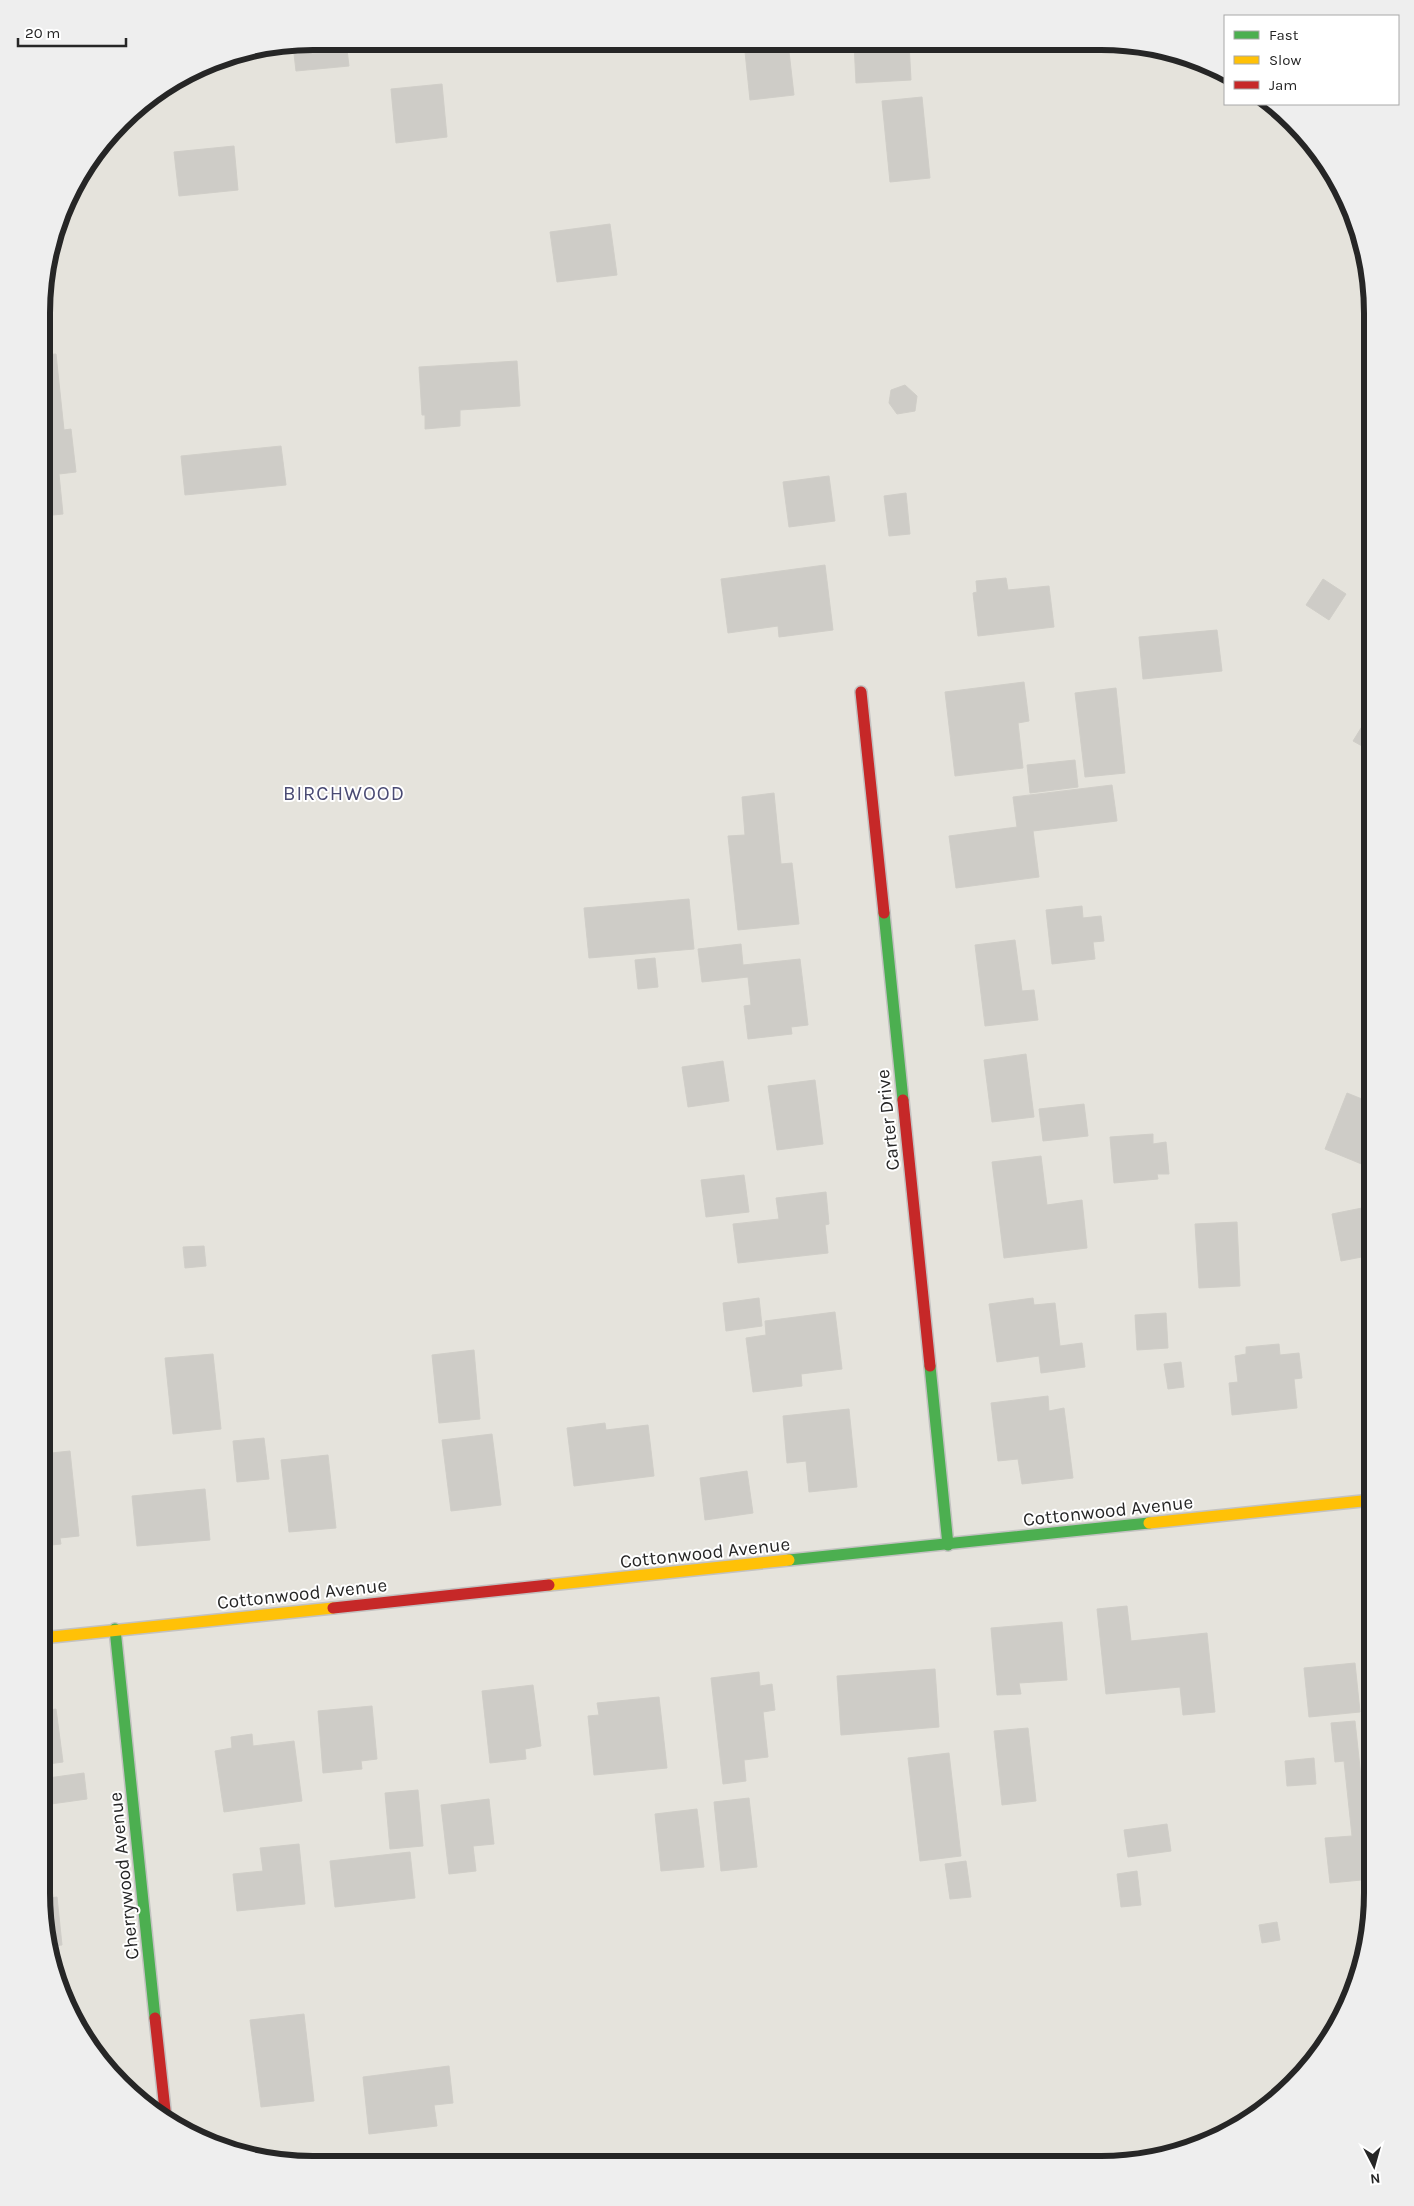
<svg xmlns="http://www.w3.org/2000/svg" width="1414" height="2206" viewBox="0 0 1414 2206" font-family="Karla,sans-serif">
  <style>
    .building { fill: #ceccc7; stroke: #d0cec8 }
    .lines { fill: none; stroke-linecap: round; stroke-linejoin: round }
    .fast-casing { stroke: #c3c2c1; stroke-width: 14 }
    .slow-casing { stroke: #c3c2c1; stroke-width: 14 }
    .jam-casing { stroke: #c3c2c1; stroke-width: 14 }
    .fast { stroke: #4caf50; stroke-width: 11 }
    .slow { stroke: #ffc107; stroke-width: 11 }
    .jam { stroke: #c62828; stroke-width: 11 }
    .labels { text-anchor: middle; stroke-width: 4; stroke-linejoin: round; paint-order: stroke }
    .street-label { font-size: 19px; fill: #262626; stroke: #fff }
    .neighbourhood-label { font-size: 20px; letter-spacing: 1px; fill: #4a4b74; stroke: #fff }
    .rim { fill: none; stroke: #262626; stroke-width: 6 }
  </style>
  <rect width="100%" height="100%" fill="#e5e3dc"/>
  <g class="building">
    <polygon points="313,41 346,41 349,66 296,71 293,45"/>
    <polygon points="744,42 788,43 794,95 750,100"/>
    <polygon points="854,43 909,43 911,80 856,83"/>
    <polygon points="442,84 447,137 396,143 391,89"/>
    <polygon points="922,97 930,178 890,182 882,101"/>
    <polygon points="234,146 238,190 179,196 174,152"/>
    <polygon points="610,224 617,275 557,282 550,232"/>
    <polygon points="56,354 64,430 71,429 76,472 59,474 63,514 43,516 43,355"/>
    <polygon points="517,361 520,406 460,410 460,426 425,429 425,415 422,415 419,367"/>
    <polygon points="905,385 917,396 915,411 897,414 889,403 891,390"/>
    <polygon points="281,446 286,485 185,495 181,456"/>
    <polygon points="829,476 835,521 789,527 783,482"/>
    <polygon points="906,493 910,534 889,536 884,496"/>
    <polygon points="825,565 833,630 779,637 778,626 728,633 721,579"/>
    <polygon points="1006,578 1008,590 1049,586 1054,627 978,636 973,593 977,592 976,581"/>
    <polygon points="1323,579 1346,594 1329,620 1306,605"/>
    <polygon points="1217,630 1222,671 1143,679 1139,637"/>
    <polygon points="1024,682 1029,721 1018,723 1023,768 955,776 945,692"/>
    <polygon points="1116,688 1125,773 1085,777 1075,693"/>
    <polygon points="1371,712 1373,713 1373,752 1353,741"/>
    <polygon points="1075,760 1078,787 1030,793 1027,765"/>
    <polygon points="1112,785 1117,821 1033,831 1039,877 956,888 949,836 1017,827 1013,797"/>
    <polygon points="774,793 781,864 792,863 799,924 738,930 728,836 745,835 742,797"/>
    <polygon points="689,899 694,949 589,958 584,908"/>
    <polygon points="1082,906 1083,918 1101,916 1104,941 1093,942 1095,959 1052,964 1046,910"/>
    <polygon points="1015,940 1022,991 1034,990 1038,1020 985,1026 975,945"/>
    <polygon points="741,944 743,965 800,959 808,1025 791,1027 792,1034 748,1039 744,1006 751,1005 748,977 702,982 698,949"/>
    <polygon points="655,958 658,987 638,989 635,960"/>
    <polygon points="1026,1054 1034,1117 992,1122 984,1060"/>
    <polygon points="723,1061 729,1101 688,1107 682,1067"/>
    <polygon points="815,1080 823,1144 777,1150 768,1086"/>
    <polygon points="1347,1093 1372,1103 1372,1144 1364,1165 1325,1149"/>
    <polygon points="1084,1104 1088,1136 1043,1141 1039,1109"/>
    <polygon points="1153,1134 1153,1144 1166,1142 1169,1174 1157,1174 1158,1179 1114,1183 1110,1137"/>
    <polygon points="1041,1156 1047,1205 1082,1200 1087,1248 1004,1258 992,1162"/>
    <polygon points="744,1175 749,1212 706,1217 701,1180"/>
    <polygon points="826,1192 829,1224 825,1225 828,1253 738,1263 733,1224 779,1219 776,1198"/>
    <polygon points="1372,1206 1372,1255 1341,1261 1332,1214"/>
    <polygon points="1237,1222 1240,1286 1199,1288 1195,1224"/>
    <polygon points="204,1246 206,1266 185,1268 183,1247"/>
    <polygon points="759,1298 762,1326 726,1331 723,1303"/>
    <polygon points="1033,1298 1034,1305 1055,1303 1060,1346 1082,1343 1085,1367 1041,1373 1039,1356 997,1362 989,1304"/>
    <polygon points="835,1312 842,1369 801,1374 802,1386 753,1392 746,1338 766,1335 765,1321"/>
    <polygon points="1166,1313 1168,1348 1137,1350 1135,1315"/>
    <polygon points="1279,1344 1280,1355 1299,1353 1302,1378 1294,1379 1297,1408 1232,1415 1229,1383 1238,1382 1235,1356 1246,1354 1246,1347"/>
    <polygon points="474,1350 480,1419 439,1423 432,1355"/>
    <polygon points="213,1354 221,1429 173,1434 165,1358"/>
    <polygon points="1181,1362 1184,1387 1168,1389 1164,1364"/>
    <polygon points="1048,1396 1049,1411 1064,1408 1073,1478 1022,1484 1018,1459 998,1461 991,1403"/>
    <polygon points="849,1409 857,1487 809,1492 806,1461 787,1463 783,1416"/>
    <polygon points="605,1423 606,1430 648,1425 654,1476 574,1486 567,1428"/>
    <polygon points="492,1434 501,1505 451,1511 442,1440"/>
    <polygon points="264,1438 269,1479 237,1482 233,1441"/>
    <polygon points="70,1451 79,1536 60,1538 61,1544 42,1546 42,1454"/>
    <polygon points="328,1455 336,1528 289,1532 281,1460"/>
    <polygon points="747,1471 753,1513 705,1520 700,1478"/>
    <polygon points="205,1489 210,1540 137,1546 132,1496"/>
    <polygon points="1127,1606 1131,1641 1207,1633 1215,1712 1183,1715 1180,1687 1106,1694 1097,1609"/>
    <polygon points="1062,1622 1067,1680 1019,1683 1021,1694 997,1695 991,1628"/>
    <polygon points="1355,1663 1360,1712 1309,1717 1304,1668"/>
    <polygon points="935,1669 939,1727 841,1735 837,1676"/>
    <polygon points="759,1672 760,1686 772,1684 775,1710 763,1712 768,1757 744,1760 746,1781 723,1784 711,1678"/>
    <polygon points="533,1685 541,1746 525,1749 526,1759 490,1763 482,1691"/>
    <polygon points="659,1697 667,1768 594,1775 588,1716 599,1715 597,1703"/>
    <polygon points="372,1706 377,1759 361,1761 362,1769 323,1773 318,1711"/>
    <polygon points="56,1709 63,1762 41,1765 42,1711"/>
    <polygon points="1355,1721 1372,1879 1330,1883 1325,1838 1352,1836 1344,1761 1335,1762 1331,1723"/>
    <polygon points="1028,1728 1036,1801 1002,1805 994,1731"/>
    <polygon points="252,1734 253,1746 294,1741 302,1801 224,1812 215,1751 232,1748 231,1737"/>
    <polygon points="949,1753 961,1856 920,1861 908,1758"/>
    <polygon points="1314,1758 1316,1784 1287,1786 1285,1761"/>
    <polygon points="84,1773 87,1799 51,1804 48,1778"/>
    <polygon points="418,1790 423,1846 390,1849 385,1793"/>
    <polygon points="749,1798 757,1867 721,1871 714,1802"/>
    <polygon points="489,1799 494,1844 473,1846 476,1871 449,1874 441,1805"/>
    <polygon points="697,1809 704,1867 661,1871 655,1814"/>
    <polygon points="1167,1824 1171,1851 1128,1857 1124,1830"/>
    <polygon points="299,1844 305,1904 237,1911 233,1874 263,1871 260,1848"/>
    <polygon points="410,1852 415,1898 335,1907 330,1861"/>
    <polygon points="966,1861 971,1897 950,1899 945,1864"/>
    <polygon points="1137,1871 1141,1905 1121,1907 1117,1874"/>
    <polygon points="57,1897 62,1945 52,1946 42,1899"/>
    <polygon points="1277,1922 1280,1940 1262,1943 1259,1925"/>
    <polygon points="304,2014 314,2101 261,2107 250,2020"/>
    <polygon points="449,2066 453,2103 434,2105 437,2126 369,2134 363,2077"/>
    <polygon points="345,2157 346,2163 333,2163 332,2159"/>
  </g>
  <g class="lines">
    <g class="fast-casing">
      <g id="fast">
        <polyline points="884,913 903,1100"/>
        <polyline points="930,1366 948,1545"/>
        <polyline points="789,1560 1149,1523"/>
        <polyline points="115,1629 155,2018"/>
      </g>
    </g>
    <g class="slow-casing">
      <g id="slow">
        <polyline points="1149,1523 1372,1500"/>
        <polyline points="549,1585 789,1560"/>
        <polyline points="42,1638 333,1608"/>
      </g>
    </g>
    <g class="jam-casing">
      <g id="jam">
        <polyline points="861,692 884,913"/>
        <polyline points="903,1100 930,1366"/>
        <polyline points="333,1608 549,1585"/>
        <polyline points="155,2018 166,2119"/>
      </g>
    </g>
    <use href="#fast" class="fast"/>
    <use href="#slow" class="slow"/>
    <use href="#jam" class="jam"/>
  </g>
  <g class="labels">
    <g class="street-label">
      <text transform="translate(887 1120) rotate(-96)" y="7">Carter Drive</text>
      <text transform="translate(1108 1510) rotate(-6)" y="7">Cottonwood Avenue</text>
      <text transform="translate(705 1552) rotate(-6)" y="7">Cottonwood Avenue</text>
      <text transform="translate(302 1593) rotate(-6)" y="7">Cottonwood Avenue</text>
      <text transform="translate(123 1876) rotate(-96)" y="7">Cherrywood Avenue</text>
    </g>
    <g class="neighbourhood-label">
      <text x="344" y="800">BIRCHWOOD</text>
    </g>
  </g>
  <path d="M0 0H1414V2206H0ZM313 50H1101A263 263 0 0 1 1364 313V1893A263 263 0 0 1 1101 2156H313A263 263 0 0 1 50 1893V313A263 263 0 0 1 313 50Z" fill="#eee" fill-rule="evenodd"/>
  <path class="rim" d="M313 50H1101A263 263 0 0 1 1364 313V1893A263 263 0 0 1 1101 2156H313A263 263 0 0 1 50 1893V313A263 263 0 0 1 313 50Z"/>
  <rect x="1224" y="15" width="175" height="90" fill="#ffffff" stroke="#a8a8a8"/>
  <rect x="1234" y="31" width="25" height="8" fill="#4caf50" stroke="#a8a8a8"/>
  <text x="1269" y="40" font-size="15" fill="#262626">Fast</text>
  <rect x="1234" y="56" width="25" height="8" fill="#ffc107" stroke="#a8a8a8"/>
  <text x="1269" y="65" font-size="15" fill="#262626">Slow</text>
  <rect x="1234" y="81" width="25" height="8" fill="#c62828" stroke="#a8a8a8"/>
  <text x="1269" y="90" font-size="15" fill="#262626">Jam</text>
  <g transform="translate(1374 2166) rotate(174)" stroke="#ffffff" stroke-width="4" paint-order="stroke">
  <path d="M0-4L9 19L0 12L-9 19Z" fill="#262626"/>
  <text y="-8" font-size="14" font-weight="bold" text-anchor="middle" fill="#262626">N</text>
  </g>
  <path d="M18 38v8h108v-8" fill="none" stroke="#262626" stroke-width="2.5"/>
  <text x="25" y="38" font-size="15" fill="#262626" stroke="#ffffff" stroke-width="4" paint-order="stroke">20 m</text>
</svg>
